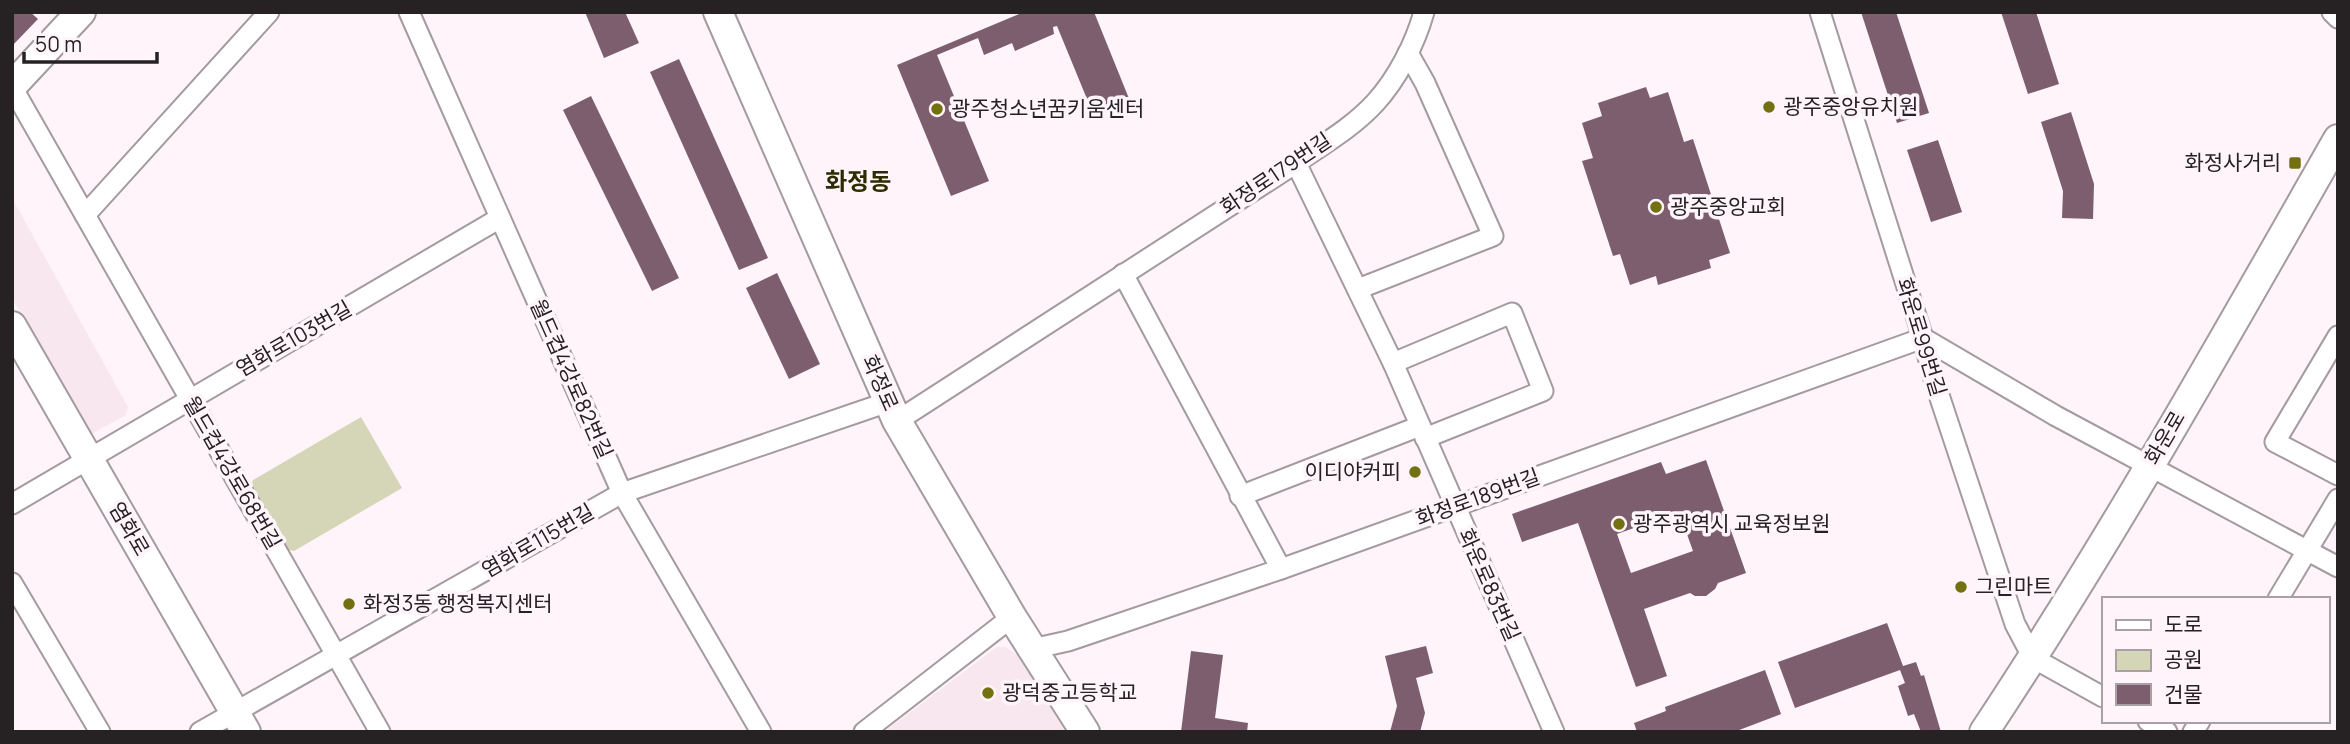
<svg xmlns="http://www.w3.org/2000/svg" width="2350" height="744" viewBox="0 0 2350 744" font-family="Manrope,'Noto Sans KR',sans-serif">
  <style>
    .built { fill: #f9e7f0 }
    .green { fill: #d5d5b8 }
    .building { fill: #7c5e6e; fill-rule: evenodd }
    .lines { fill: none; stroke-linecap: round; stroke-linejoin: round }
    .street-casing { stroke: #a49a9f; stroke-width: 23 }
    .secondary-casing { stroke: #a49a9f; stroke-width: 32 }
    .street { stroke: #fff; stroke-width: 19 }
    .secondary { stroke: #fff; stroke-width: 28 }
    .poi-dot { fill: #737011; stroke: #fef4f9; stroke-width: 2.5 }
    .labels { text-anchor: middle; stroke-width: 7; stroke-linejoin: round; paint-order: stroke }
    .poi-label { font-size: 21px; fill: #262224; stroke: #fef4f9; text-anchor: start }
    .street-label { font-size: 21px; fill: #262224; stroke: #fef4f9 }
    .quarter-label { font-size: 24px; font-weight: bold; fill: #2d2c01; stroke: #fef4f9 }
  </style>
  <rect width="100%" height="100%" fill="#fef4f9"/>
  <g class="built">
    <polygon points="12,198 128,407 126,415 93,433 87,432 12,298"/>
    <polygon points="997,647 1006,647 1017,655 1066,732 884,732"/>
  </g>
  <polygon class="green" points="361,417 402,488 294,551 283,549 249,490 253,480"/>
  <g class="building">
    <polygon points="12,12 30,12 38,19 12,46"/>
    <polygon points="585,12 625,12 639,43 604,58"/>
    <polygon points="1024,12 1047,12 1048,14 1053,12 1094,12 1130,101 1094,116 1057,26 1053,27 1054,34 1015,51 1012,43 984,55 978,38 937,55 989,181 951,196 897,65"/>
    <polygon points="1861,12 1896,12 1929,113 1897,123"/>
    <polygon points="2001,12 2036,12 2059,84 2028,94"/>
    <polygon points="679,59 768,258 739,270 650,72"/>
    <polygon points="1646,87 1650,98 1668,92 1684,142 1693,139 1730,253 1709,260 1711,268 1658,285 1656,276 1630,285 1620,254 1613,256 1582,161 1593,158 1582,123 1602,116 1598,103"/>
    <polygon points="591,96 679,278 652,291 563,110"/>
    <polygon points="2071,112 2094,184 2093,219 2062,218 2063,191 2041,122"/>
    <polygon points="1938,140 1962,212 1931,222 1907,150"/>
    <polygon points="777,273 820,364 789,379 746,288"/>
    <path d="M 1706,460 L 1746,573 L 1718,583 L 1715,589 L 1706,596 L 1695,596 L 1690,593 L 1644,609 L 1667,676 L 1636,687 L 1578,523 L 1522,542 L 1512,514 L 1661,462 L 1666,474 ZM 1679,512 L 1693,551 L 1631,573 L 1617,534 Z"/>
    <polygon points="1887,623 1903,666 1916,662 1921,676 1924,675 1941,732 1921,732 1914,714 1908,716 1898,686 1905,683 1900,670 1795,708 1778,662"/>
    <polygon points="1426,646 1433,673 1416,678 1425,713 1420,732 1390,732 1397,706 1385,656"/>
    <polygon points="1191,651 1223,655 1215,718 1248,723 1247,732 1181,732"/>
    <polygon points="1765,670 1781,714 1734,732 1637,732 1634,723 1666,711 1665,707"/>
  </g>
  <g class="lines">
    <g class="street-casing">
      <g id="street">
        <polyline points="409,12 622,493 761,732"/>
        <polyline points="1820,12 1923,338 1935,383 2015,624 2033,658 2103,697"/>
        <polyline points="2332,12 2338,18"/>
        <polyline points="12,87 380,732"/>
        <polyline points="1296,163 1393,363 1554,732"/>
        <polyline points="85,215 269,12"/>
        <polyline points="1123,274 1281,569"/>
        <polyline points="1358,289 1493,236 1425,83 1408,53"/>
        <polyline points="2338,336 2275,442 2338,475"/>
        <polyline points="1393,363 1512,313 1543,391 1425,438"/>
        <path d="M 897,421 L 1296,163 C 1322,145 1353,127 1375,103 C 1397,79 1415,44 1424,12"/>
        <polyline points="1240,496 1420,426"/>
        <polyline points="12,504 500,218"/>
        <polyline points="12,583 100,732"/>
        <polyline points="2278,599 2338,499"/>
        <polyline points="1032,649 1068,641 1281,569 1923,338 2056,416 2338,567"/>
        <polyline points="2148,721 2167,732"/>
        <polyline points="200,732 622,493 888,402"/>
        <polyline points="864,732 1012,617"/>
        <polyline points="2193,732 2200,721"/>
      </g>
    </g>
    <g class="secondary-casing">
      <g id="secondary">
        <polyline points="718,12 897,421 1012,617 1085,732"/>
        <polyline points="12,86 81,12"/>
        <polyline points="12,326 246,732"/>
        <path d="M 1984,732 C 2111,540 2224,339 2338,139"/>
      </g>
    </g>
    <use href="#street" class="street"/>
    <use href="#secondary" class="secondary"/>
  </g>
  <g class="poi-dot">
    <circle cx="1769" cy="107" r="7"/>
    <circle cx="937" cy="109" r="7"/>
    <rect x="2288" y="156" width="14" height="14" rx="3.5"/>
    <circle cx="1656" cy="207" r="7"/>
    <circle cx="1415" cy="472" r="7"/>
    <circle cx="1619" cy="524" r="7"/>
    <circle cx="1961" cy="587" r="7"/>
    <circle cx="349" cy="604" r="7"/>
    <circle cx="988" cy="693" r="7"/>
  </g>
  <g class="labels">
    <g class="poi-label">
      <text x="1783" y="114">광주중앙유치원</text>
      <text x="951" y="116">광주청소년꿈키움센터</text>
      <text x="2281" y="170" text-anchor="end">화정사거리</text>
      <text x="1670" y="214">광주중앙교회</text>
      <text x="1401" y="479" text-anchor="end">이디야커피</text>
      <text x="1633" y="531">광주광역시 교육정보원</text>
      <text x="1975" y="594">그린마트</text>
      <text x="363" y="611">화정3동 행정복지센터</text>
      <text x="1002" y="700">광덕중고등학교</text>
    </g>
    <g class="street-label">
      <text transform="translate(1276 174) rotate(-34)" y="7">화정로179번길</text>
      <text transform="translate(1921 337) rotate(73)" y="7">화운로99번길</text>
      <text transform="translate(294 339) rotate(-30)" y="7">염화로103번길</text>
      <text transform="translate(571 379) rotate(66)" y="7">월드컵4강로82번길</text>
      <text transform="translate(880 383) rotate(66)" y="7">화정로</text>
      <text transform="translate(2165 438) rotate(-60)" y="7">화운로</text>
      <text transform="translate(232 473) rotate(60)" y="7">월드컵4강로68번길</text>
      <text transform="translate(1478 498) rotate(-20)" y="7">화정로189번길</text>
      <text transform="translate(129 529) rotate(60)" y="7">염화로</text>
      <text transform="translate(538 541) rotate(-30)" y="7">염화로115번길</text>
      <text transform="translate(1489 585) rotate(66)" y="7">화운로83번길</text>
    </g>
    <g class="quarter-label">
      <text x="858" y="190">화정동</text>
    </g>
  </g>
  <rect width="2350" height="744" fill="none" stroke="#262224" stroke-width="28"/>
  <rect x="2102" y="597" width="228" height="126" fill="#fef4f9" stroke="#a8a0a4" stroke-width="2"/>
  <rect x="2116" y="620" width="35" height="10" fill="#ffffff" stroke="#a8a0a4" stroke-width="2"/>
  <text x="2164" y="632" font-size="21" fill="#262224">도로</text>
  <rect x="2116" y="650" width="35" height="21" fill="#d5d5b8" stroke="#a8a0a4" stroke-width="2"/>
  <text x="2164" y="667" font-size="21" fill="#262224">공원</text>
  <rect x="2116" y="684" width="35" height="21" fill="#7c5e6e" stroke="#a8a0a4" stroke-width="2"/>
  <text x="2164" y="702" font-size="21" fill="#262224">건물</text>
  <path d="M24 52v10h133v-10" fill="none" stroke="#262224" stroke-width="3.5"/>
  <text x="35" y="52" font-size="21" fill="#262224" stroke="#fef4f9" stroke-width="5" paint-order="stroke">50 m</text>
</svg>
